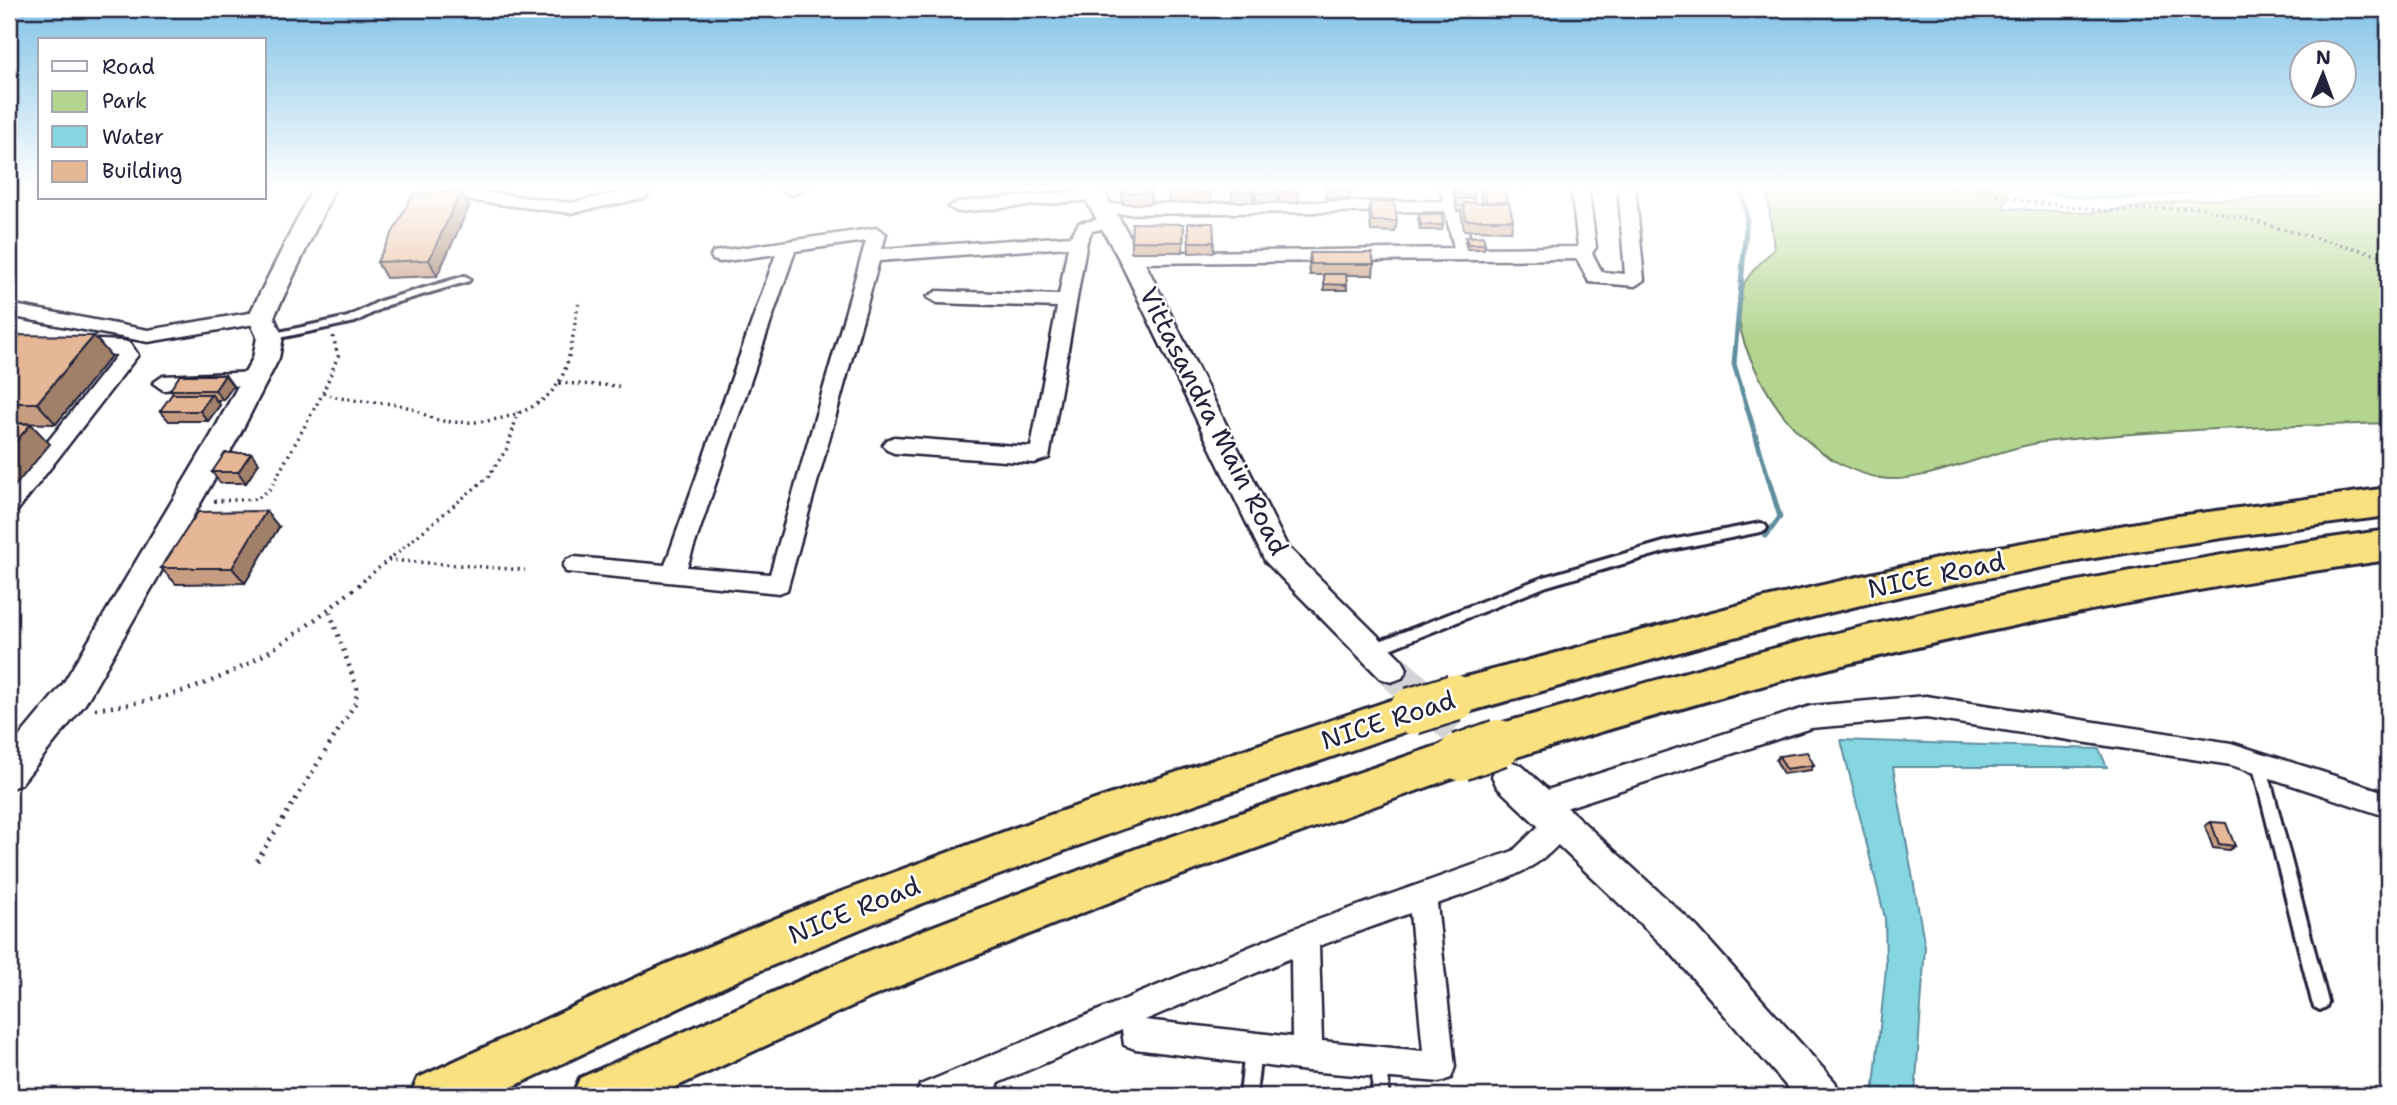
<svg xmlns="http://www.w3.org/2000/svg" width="2397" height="1105" viewBox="0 0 2397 1105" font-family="'Shantell Sans',sans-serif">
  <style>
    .green { fill: #b3d58f; stroke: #6a7c65; stroke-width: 2 }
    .water { fill: #86d6e2; stroke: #5e8e9f; stroke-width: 2 }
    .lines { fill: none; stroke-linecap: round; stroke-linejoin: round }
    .stream { stroke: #5e8e9f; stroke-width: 5 }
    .tertiary-tunnel { stroke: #d3d3d8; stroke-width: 35; stroke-dasharray: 35 18; stroke-linecap: butt }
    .service-casing { stroke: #22223b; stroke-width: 6 }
    .minor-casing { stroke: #22223b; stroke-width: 5 }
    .tertiary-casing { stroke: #22223b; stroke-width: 5 }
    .motorway-casing { stroke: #22223b; stroke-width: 6 }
    .path-far1 { stroke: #22223b; stroke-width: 3.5; stroke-dasharray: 2 4.5; stroke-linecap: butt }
    .path { stroke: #22223b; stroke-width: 4.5; stroke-dasharray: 2 6; stroke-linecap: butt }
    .service { fill: #fff; fill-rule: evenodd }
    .minor { fill: #fff; fill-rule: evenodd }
    .tertiary { fill: #fff; fill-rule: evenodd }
    .motorway { fill: #fae180; fill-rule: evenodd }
    .motorway-bridge-casing { stroke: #22223b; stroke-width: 51; stroke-linecap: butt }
    .motorway-bridge { stroke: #fae180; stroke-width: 46 }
    .wall { fill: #c69d81; stroke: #22223b; stroke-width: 2 }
    .shaded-wall { fill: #a18069; stroke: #22223b; stroke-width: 2 }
    .building { fill: #e6b796; stroke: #22223b; stroke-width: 2 }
    .labels { text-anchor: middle; stroke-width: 5; stroke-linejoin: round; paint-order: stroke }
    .street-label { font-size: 26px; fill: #22223b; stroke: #fff }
  </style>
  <rect width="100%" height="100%" fill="#fff"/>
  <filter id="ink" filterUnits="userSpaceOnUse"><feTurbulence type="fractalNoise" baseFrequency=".0143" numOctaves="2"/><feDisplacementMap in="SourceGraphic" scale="14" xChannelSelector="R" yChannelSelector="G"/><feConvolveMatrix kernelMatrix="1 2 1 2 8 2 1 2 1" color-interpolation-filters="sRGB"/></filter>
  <g filter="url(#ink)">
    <path class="green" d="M 1762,186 L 2011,186 L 2003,208 L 2090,213 L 2190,200 L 2320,196 L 2318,186 L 2388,186 L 2388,423 C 2273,427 2159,429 2044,442 C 1996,448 1922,486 1880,478 C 1820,466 1778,419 1754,366 C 1741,340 1729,302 1749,276 C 1756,266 1766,258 1774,249 L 1767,191 Z"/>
    <g class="water">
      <path d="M 2013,186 L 2099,189 L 2231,186 C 2159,198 2083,207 2013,186 Z"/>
      <polygon points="1841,740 2099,749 2107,767 1893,767 1925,947 1915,1096 1873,1096 1886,968 1885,918"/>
    </g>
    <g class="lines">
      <polyline class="stream" points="1741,186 1747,216 1734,364 1780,517 1766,536"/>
      <polyline class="tertiary-tunnel" points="1391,669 1489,758"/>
      <g class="service-casing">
        <g id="service">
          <polygon points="465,276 470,279 469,281 388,305 355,322 270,340 265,337 270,334 348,317 380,301"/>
          <polygon points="1761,523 1765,525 1767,528 1765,531 1671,550 1547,586 1377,654 1372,655 1367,654 1365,650 1367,646 1544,577 1671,540"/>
          <polygon points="2259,757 2264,759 2266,763 2328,1002 2326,1007 2320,1010 2314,1007 2312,1002 2252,763 2254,759"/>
          <polygon points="1253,1040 1259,1042 1261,1048 1256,1096 1240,1096 1245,1048 1247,1042"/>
          <polygon points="1381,1055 1387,1057 1389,1063 1388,1096 1372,1096 1373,1063 1375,1057"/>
        </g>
      </g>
      <g class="minor-casing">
        <g id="minor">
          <polygon points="440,186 457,186 459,189 571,203 633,190 635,186 652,186 646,198 571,213 451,198 445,197"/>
          <polygon points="775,186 813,186 791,195"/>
          <polygon points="1440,186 1457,186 1472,248 1578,247 1571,186 1588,186 1596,247 1592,253 1602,272 1625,274 1618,186 1635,186 1644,280 1635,286 1589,282 1577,259 1130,263 1123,261 1121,257 1123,253 1454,248 1445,211 1102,214 1093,209 1102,204 1443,201"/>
          <polygon points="1095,190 1104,195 1101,199 958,212 949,207 958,202"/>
          <path d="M 1110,217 L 1119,222 L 1116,226 L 1092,231 L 1087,241 L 1049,458 L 1034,463 L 894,453 L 887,450 L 883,445 L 887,440 L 894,437 L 1031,447 L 1057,307 L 937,303 L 927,297 L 937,291 L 1059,295 L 1068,247 L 879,261 L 787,590 L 779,593 L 566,572 L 563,566 L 566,560 L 574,557 L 665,565 L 776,254 L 720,262 L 713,260 L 711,256 L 713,252 L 877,228 L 886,234 L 882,249 L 1071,236 L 1079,223 ZM 866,241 L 770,574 L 687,567 L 795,251 Z"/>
          <polygon points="9,304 148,330 261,311 271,317 261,323 148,342 9,316"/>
          <polygon points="75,339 123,341 130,343 138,355 17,511 9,513 9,490 117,355 68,351 65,346"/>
          <polygon points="256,372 263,374 266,379 263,384 163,390 153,383 163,376"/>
          <polygon points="1926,696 2231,743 2388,793 2388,817 2231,765 1926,718 1811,728 1541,816 1532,812 1528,804 1532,796 1541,792 1811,706"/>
          <path d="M 1560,810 L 1569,814 L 1573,822 C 1550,873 1485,886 1437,904 L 1455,1067 L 1451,1078 L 1440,1082 L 1307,1071 L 1135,1049 L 1124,1045 L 1122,1030 L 998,1083 L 996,1096 L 916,1096 L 920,1085 L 1295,928 L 1513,851 L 1551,814 ZM 1410,913 L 1423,1051 L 1322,1041 L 1319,946 ZM 1291,958 L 1292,1037 L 1145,1020 Z"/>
        </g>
      </g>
      <g class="tertiary-casing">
        <g id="tertiary">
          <polygon points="314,186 336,186 274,317 283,337 279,358 239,436 85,704 21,784 9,789 9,749 63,684 212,434 253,358 257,337 248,317"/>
          <polygon points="1078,186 1100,186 1142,257 1287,546 1402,660 1407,669 1402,678 1391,682 1380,678 1265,561 1118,257"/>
          <polygon points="1509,761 1521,765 1696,926 1835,1082 1841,1096 1795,1096 1670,952 1497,787 1492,776 1497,765"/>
        </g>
      </g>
      <g class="motorway-casing">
        <g id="motorway">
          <path d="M 2388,488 L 2388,516 C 2218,537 2049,562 1883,600 C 1738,633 1597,676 1454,716 L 1439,710 L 1433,698 L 1439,686 L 1454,680 L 1766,598 L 1954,555 L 2171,517 Z"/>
          <path d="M 2388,530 L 2388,560 C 2188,588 1990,627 1795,677 C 1696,703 1598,733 1499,762 L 1484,756 L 1477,743 L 1484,730 L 1499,724 C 1598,697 1696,668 1795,643 C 1991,595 2188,557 2388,530 Z"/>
          <polygon points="1412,693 1427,698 1433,711 1427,724 1120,830 918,905 747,976 493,1096 410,1096 418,1078 664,965 830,896 1047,816"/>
          <polygon points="1460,738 1475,744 1482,757 1475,770 1145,888 869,998 656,1096 572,1096 580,1078 853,957 1138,848"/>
        </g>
      </g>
      <g class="path-far1">
        <polyline points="1929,186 1983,191 1989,186"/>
        <polyline points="1983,191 2024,201 2109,211 2199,207 2388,257"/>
        <polyline points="559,383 619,386"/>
        <path d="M 323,393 C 349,403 376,400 403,406 C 417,409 429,419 443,421 C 480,426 534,418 557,385 C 572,364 573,327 579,302"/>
        <polyline points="214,501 257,499 270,489 323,393 338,356 333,336"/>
        <polyline points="388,560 525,570"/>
        <polyline points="363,581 488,477 508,447 518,412"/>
      </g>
      <g class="path">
        <path d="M 95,709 C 216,695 273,655 365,580"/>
        <polyline points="257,861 356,702 357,688 329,610"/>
      </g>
      <use href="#service" class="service"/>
      <use href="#minor" class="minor"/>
      <use href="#tertiary" class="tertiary"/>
      <use href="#motorway" class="motorway"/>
      <g class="motorway-bridge-casing">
        <g id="motorway-bridge">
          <polyline points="1412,711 1454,698"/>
          <polyline points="1460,757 1499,743"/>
        </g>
      </g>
      <use href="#motorway-bridge" class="motorway-bridge"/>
    </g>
    <g class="wall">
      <polygon points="1151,186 1151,204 1123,204 1122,193"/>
      <rect x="1169" y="186" width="42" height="17"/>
      <polygon points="1232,186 1254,186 1253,202 1232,202"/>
      <rect x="1255" y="186" width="21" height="17"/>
      <polygon points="1278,186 1299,186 1298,203 1279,203"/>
      <polygon points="1325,186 1351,186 1350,199 1326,198"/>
      <polygon points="1452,186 1473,186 1475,195 1473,200 1474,203 1482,203 1480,192 1481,186 1503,186 1506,203 1513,220 1511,231 1464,230 1461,211 1457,211 1455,204 1456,200 1455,200"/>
      <polygon points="1370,202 1397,221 1395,232 1371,231 1369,212"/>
      <polygon points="469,207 437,276 386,278 377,262"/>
      <polygon points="1419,214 1443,225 1442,230 1420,230 1418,219"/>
      <polygon points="1188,223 1213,223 1214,252 1189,253"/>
      <polygon points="1184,224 1183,252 1131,252 1131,241"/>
      <polygon points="1466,237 1485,244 1484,249 1467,249 1465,242"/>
      <polygon points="1310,253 1374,264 1373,275 1346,275 1347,290 1324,290 1324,275 1310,275 1309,263"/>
      <polygon points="9,335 111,356 56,424 9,423"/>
      <polygon points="225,375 233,386 223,400 216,400 220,405 208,421 169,421 160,411 174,394 170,390"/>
      <polygon points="251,453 259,463 246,483 220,483 212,472"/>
      <polygon points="279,527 245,583 176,584 161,568"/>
      <polygon points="1779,756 1814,765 1811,770 1783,774 1776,760"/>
      <polygon points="2211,822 2235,846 2229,850 2213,848 2205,826"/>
    </g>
    <g class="shaded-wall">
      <polygon points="461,191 469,207 437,276 429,260"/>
      <polygon points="94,336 111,356 56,424 37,403"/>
      <polygon points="225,375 233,386 223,400 215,390"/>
      <polygon points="211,394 220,405 208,421 200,411"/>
      <polygon points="31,424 50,444 9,493 9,449"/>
      <polygon points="251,453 259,463 246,483 238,472"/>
      <polygon points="266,511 279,527 245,583 232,568"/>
    </g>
    <g class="building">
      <polygon points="1123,186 1151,186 1151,193 1122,193"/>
      <polygon points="1169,186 1211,186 1211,192 1169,193"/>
      <rect x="1233" y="186" width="21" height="6"/>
      <rect x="1256" y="186" width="20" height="7"/>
      <rect x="1279" y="186" width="20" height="6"/>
      <rect x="1327" y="186" width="24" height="2"/>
      <polygon points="1454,186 1473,186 1475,195 1456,194"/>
      <polygon points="1483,186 1503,186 1507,202 1486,202"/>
      <polygon points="461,191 429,260 377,262 413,194"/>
      <polygon points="1473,198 1474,203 1463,203 1462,206 1458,206 1456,199"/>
      <polygon points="1370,202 1394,202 1397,221 1372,221"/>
      <polygon points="1463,203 1509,203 1513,220 1466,220"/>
      <polygon points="1419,214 1442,214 1443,225 1421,225"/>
      <polygon points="1132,223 1184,224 1183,242 1131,241"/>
      <polygon points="1188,223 1213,223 1214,242 1189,242"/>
      <polygon points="1483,236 1485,244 1468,244 1466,237"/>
      <polygon points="1310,253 1372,253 1374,264 1311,264"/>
      <polygon points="1324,274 1346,274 1347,285 1324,284"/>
      <polygon points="9,335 94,336 37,403 9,403"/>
      <polygon points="180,375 225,375 215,390 170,390"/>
      <polygon points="172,394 211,394 200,411 160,411"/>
      <polygon points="9,423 31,424 9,449"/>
      <polygon points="225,453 251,453 238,472 212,472"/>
      <polygon points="266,511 232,568 161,568 198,512"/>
      <polygon points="1807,752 1814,765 1786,769 1779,756"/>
      <polygon points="2211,822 2226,823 2235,846 2219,844"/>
    </g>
  </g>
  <linearGradient id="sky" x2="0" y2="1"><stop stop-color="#81c2e6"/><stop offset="0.55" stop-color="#fff"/><stop offset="1" stop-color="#fff" stop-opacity="0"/></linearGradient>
  <rect width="2397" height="340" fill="url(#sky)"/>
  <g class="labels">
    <g class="street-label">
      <text transform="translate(1214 421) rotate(63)" y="9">Vittasandra Main Road</text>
      <text transform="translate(1936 575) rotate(-12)" y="9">NICE Road</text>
      <text transform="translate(1388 720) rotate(-18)" y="9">NICE Road</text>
      <text transform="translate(854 910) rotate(-22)" y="9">NICE Road</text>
    </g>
  </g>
  <rect width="2397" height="1105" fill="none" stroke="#fff" stroke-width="35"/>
  <rect x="18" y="18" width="2362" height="1070" fill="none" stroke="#22223b" stroke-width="2.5" filter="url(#ink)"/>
  <rect x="38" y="38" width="228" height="161" fill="#ffffff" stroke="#a7a7b1" stroke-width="2"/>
  <rect x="52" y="61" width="35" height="10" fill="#ffffff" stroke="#a7a7b1" stroke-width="2"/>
  <text x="102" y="74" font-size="21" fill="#22223b">Road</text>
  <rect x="52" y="91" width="35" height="21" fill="#b3d58f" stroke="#a7a7b1" stroke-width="2"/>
  <text x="102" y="108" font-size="21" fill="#22223b">Park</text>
  <rect x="52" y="126" width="35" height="21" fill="#86d6e2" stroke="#a7a7b1" stroke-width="2"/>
  <text x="102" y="144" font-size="21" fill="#22223b">Water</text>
  <rect x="52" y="161" width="35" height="21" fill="#e6b796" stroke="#a7a7b1" stroke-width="2"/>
  <text x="102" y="178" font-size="21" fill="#22223b">Building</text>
  <g transform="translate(2323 74) rotate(1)"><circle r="33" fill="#ffffff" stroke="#a7a7b1" stroke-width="2"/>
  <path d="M0-5L12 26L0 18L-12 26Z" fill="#22223b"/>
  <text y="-10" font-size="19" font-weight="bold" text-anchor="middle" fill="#22223b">N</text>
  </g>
</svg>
